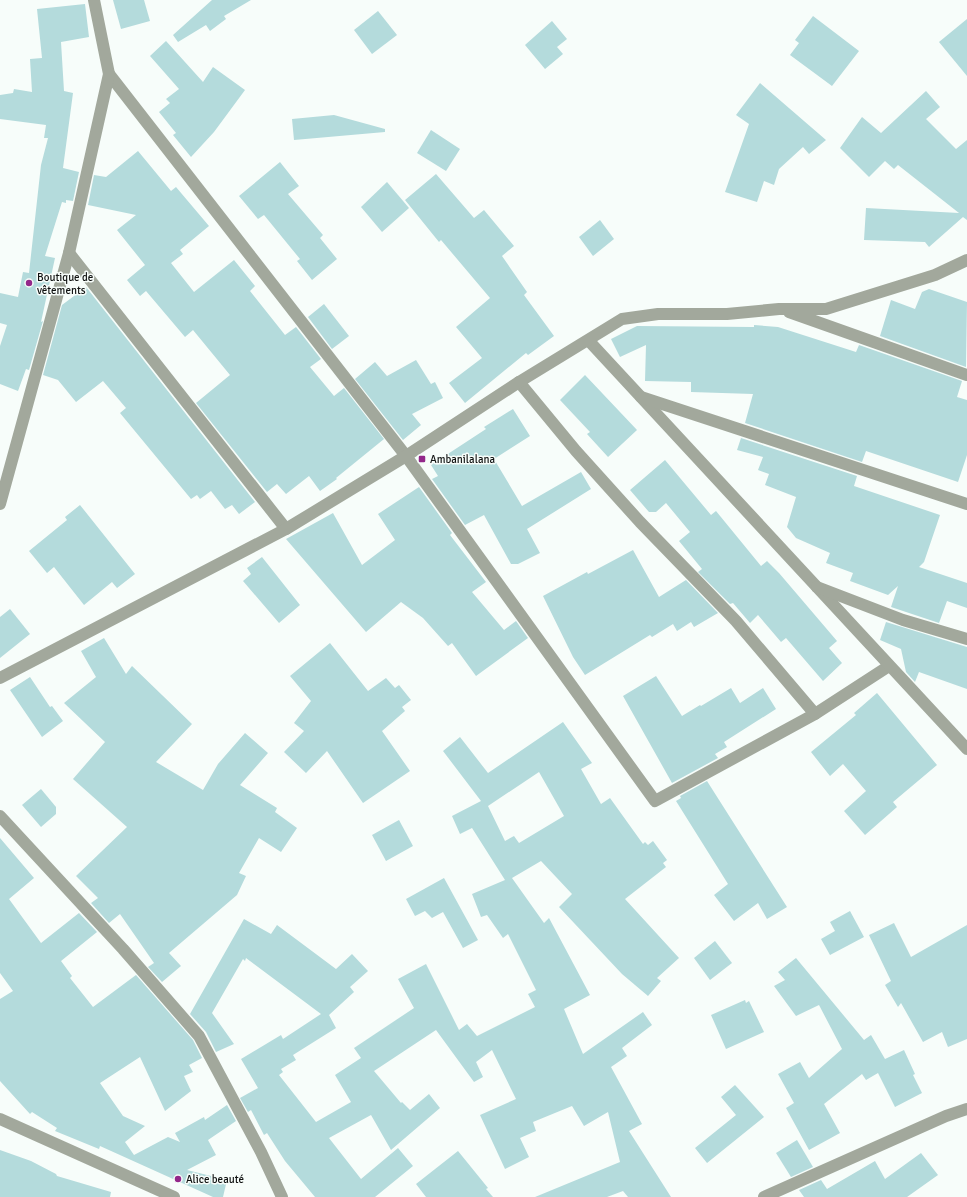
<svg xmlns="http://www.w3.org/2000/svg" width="967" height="1197" viewBox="0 0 967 1197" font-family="Signika,sans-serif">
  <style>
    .building { fill: #b4dbdc; fill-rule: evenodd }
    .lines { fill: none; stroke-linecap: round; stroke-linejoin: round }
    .minor { stroke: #a2a89c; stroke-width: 12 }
    .poi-dot { fill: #93278a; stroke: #f7fdfa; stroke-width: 1.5 }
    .labels { text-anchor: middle; stroke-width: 3; stroke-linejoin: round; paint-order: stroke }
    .poi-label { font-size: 11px; fill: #0f1110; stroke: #f7fdfa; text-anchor: start }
  </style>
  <rect width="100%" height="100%" fill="#f7fdfa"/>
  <g class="building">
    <polygon points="113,0 144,0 150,21 121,29"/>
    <polygon points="212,0 251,0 224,16 226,19 210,31 206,25 178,42 173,35"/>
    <polygon points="85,4 89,37 61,42 64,91 73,93 63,168 79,172 73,201 66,200 66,203 62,202 45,256 55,258 41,322 43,321 29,370 26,369 18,391 0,384 0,346 7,325 0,323 0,293 18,297 23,272 29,273 41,165 48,138 44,138 46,125 0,119 0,95 13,93 14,89 32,92 30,59 42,58 37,9"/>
    <polygon points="378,11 397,35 372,54 354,30"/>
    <polygon points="813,16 859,51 832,86 790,55 799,43 795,40"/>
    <polygon points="967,19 967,76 939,42"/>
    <polygon points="552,21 567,39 557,47 563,54 545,69 525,45"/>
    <polygon points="166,41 203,82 213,67 245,90 214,132 191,157 173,135 176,133 159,112 170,103 166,99 179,89 150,56"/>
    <polygon points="760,83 826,140 809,154 803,147 779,169 774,185 764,181 757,202 725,192 749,124 736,115"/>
    <polygon points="926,91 940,107 926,119 956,149 967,140 967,220 963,217 929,247 925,242 864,240 866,208 959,213 898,165 894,169 885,161 869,177 840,148 862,117 881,133"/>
    <polygon points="334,115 385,129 385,132 294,140 292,119"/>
    <polygon points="431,130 460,149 446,171 417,153"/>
    <polygon points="138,151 171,191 176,187 209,226 180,250 183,254 171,263 194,292 234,260 255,286 250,291 285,335 296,327 321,359 310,367 334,396 344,388 384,439 336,478 337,479 320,491 309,476 286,494 277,484 267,492 196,403 230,375 193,330 185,337 146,291 140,296 127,280 145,265 117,230 136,215 88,205 94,175 106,177"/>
    <polygon points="280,162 299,186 288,194 323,235 320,238 337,259 312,280 297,261 300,259 264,215 258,219 239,196"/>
    <polygon points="436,174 474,218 484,210 514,246 502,256 527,292 524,295 554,336 528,355 526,353 465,403 449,383 482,358 456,327 490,298 441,240 439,242 405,200"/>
    <polygon points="387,182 409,208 382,232 361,207"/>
    <polygon points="600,220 614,239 593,256 579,237"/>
    <polygon points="86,287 255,502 239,514 232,505 225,509 211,491 200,499 197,495 191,499 120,413 126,408 103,381 76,402 58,380 43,375 62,305"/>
    <polygon points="929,289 967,302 966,367 880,336 891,300 915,309 922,292"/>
    <polygon points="324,304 349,336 332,349 308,317"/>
    <polygon points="754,325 778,327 856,352 859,345 962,381 957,397 967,400 967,455 958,482 866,451 862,462 745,423 753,394 691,392 691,382 645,381 646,345 620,357 611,339 637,326 754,327"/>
    <polygon points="416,360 431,384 435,382 443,398 412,414 421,425 403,440 355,379 375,362 387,376"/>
    <polygon points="585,375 637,430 608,457 587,434 590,432 560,400"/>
    <polygon points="513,409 530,436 494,459 522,506 581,472 591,489 527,529 540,553 518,564 511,564 484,515 465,525 432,479 438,476 431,465 486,429 484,427"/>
    <polygon points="741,438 857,476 854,486 940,515 924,562 919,567 967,583 967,608 947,601 939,623 891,607 898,586 888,595 850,581 853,573 826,563 830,553 796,538 787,527 796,497 765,485 769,474 758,470 763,457 737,450"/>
    <polygon points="665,460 711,515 716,511 761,566 767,561 779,573 837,641 829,648 842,663 823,681 786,638 781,642 758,615 750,623 733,603 730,604 698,572 702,569 679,541 690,532 666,503 656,512 649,512 630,490"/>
    <polygon points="419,487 452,533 450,535 486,582 472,592 504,630 516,621 528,638 476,676 452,643 448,646 423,618 401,602 366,632 286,539 333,513 362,565 395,540 378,514"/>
    <polygon points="80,505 135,574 117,588 112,582 84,605 54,567 47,573 29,551 67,520 65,517"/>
    <polygon points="633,550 659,597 686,580 718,613 694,627 691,622 677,631 673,624 652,637 650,635 585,675 573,657 543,596 587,572 588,574"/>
    <polygon points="262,557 300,605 279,623 243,581 251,574 247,568"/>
    <polygon points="10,609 30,634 0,658 0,617"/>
    <polygon points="886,622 967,647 967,689 919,672 915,682 906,672 901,649 880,640"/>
    <polygon points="104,638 126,674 132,666 192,724 156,762 203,790 218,764 245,733 268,753 240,785 277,808 275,812 297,828 281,852 259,838 239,873 246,876 237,895 169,953 181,966 162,982 148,967 154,963 120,914 109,923 91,903 98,898 76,876 127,827 73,779 105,742 64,703 96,677 81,651"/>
    <polygon points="330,643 368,691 386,678 395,688 399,685 411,700 402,707 405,711 382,731 410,771 363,803 327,751 306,773 284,752 304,731 294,723 311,701 290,676"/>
    <polygon points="656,676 682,716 700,705 701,706 731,688 740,703 763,688 776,709 724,742 727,747 715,754 718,758 672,783 623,696"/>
    <polygon points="30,677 50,707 52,706 63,721 42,737 10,690"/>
    <polygon points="877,693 937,765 893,802 897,807 865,835 844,811 866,791 843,764 830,776 811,752 856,715 854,713"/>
    <path d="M 563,722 L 592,763 L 581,769 L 601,804 L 610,798 L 643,844 L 645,842 L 648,845 L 653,841 L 667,860 L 663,863 L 666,867 L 625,899 L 679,958 L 657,978 L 661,981 L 648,996 L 622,974 L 559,907 L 572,894 L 541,861 L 512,878 L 544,923 L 549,918 L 590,995 L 564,1009 L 583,1054 L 643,1012 L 652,1025 L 622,1048 L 627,1056 L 611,1067 L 642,1124 L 629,1131 L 671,1197 L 628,1197 L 623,1191 L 607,1197 L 535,1197 L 620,1162 L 608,1112 L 584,1126 L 572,1106 L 533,1122 L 536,1131 L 520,1138 L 529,1157 L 505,1169 L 480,1115 L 516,1099 L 492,1050 L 476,1062 L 483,1077 L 474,1082 L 436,1030 L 374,1071 L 401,1103 L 402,1102 L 410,1110 L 429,1094 L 440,1108 L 391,1150 L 371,1115 L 329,1138 L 361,1179 L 398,1148 L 413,1166 L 375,1197 L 315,1197 L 285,1161 L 267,1133 L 264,1135 L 251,1110 L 248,1112 L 240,1098 L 258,1088 L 241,1059 L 281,1035 L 283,1039 L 321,1014 L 246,958 L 245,961 L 243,959 L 212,1013 L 234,1044 L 216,1052 L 206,1032 L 190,1014 L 244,919 L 271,934 L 277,925 L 336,969 L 352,954 L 368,971 L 350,987 L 354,992 L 329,1015 L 336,1028 L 293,1055 L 296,1060 L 281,1069 L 283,1072 L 279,1075 L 316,1122 L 351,1102 L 335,1075 L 361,1058 L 354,1048 L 414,1008 L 398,979 L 426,964 L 459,1030 L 467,1024 L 477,1036 L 535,1007 L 528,994 L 536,990 L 508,934 L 503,938 L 487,915 L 481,917 L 472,894 L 505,880 L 472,828 L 460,834 L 452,816 L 481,801 L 443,751 L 460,737 L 488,773 ZM 539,772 L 564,816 L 519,843 L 514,836 L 505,841 L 488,806 Z"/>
    <polygon points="707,781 787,907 767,919 758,903 734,921 714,895 728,884 676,801 681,798 680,796"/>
    <polygon points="41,789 56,807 56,814 41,827 22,805"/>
    <polygon points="399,820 413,846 386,861 372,835"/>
    <polygon points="0,838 34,878 9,899 41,943 79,913 97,932 61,961 72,976 70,978 93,1007 136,975 193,1040 202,1058 189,1065 193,1072 184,1076 191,1091 165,1111 140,1057 100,1083 123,1116 145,1126 125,1142 134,1155 168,1137 180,1142 175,1133 204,1117 205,1120 227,1105 236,1121 208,1140 216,1155 187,1170 227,1180 223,1197 213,1197 100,1146 99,1149 55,1131 57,1128 32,1112 30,1114 0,1081 0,999 13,991 0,973"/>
    <polygon points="444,878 478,940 463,948 443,912 432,918 425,911 415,916 406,899"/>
    <polygon points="850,911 864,937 830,955 821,939 835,931 830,922"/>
    <polygon points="894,923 911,957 967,925 967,1039 948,1047 942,1032 923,1042 901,1003 898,1007 885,985 891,981 869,935"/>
    <polygon points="715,941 732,963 710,980 694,958"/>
    <polygon points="796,958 864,1040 871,1035 885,1059 904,1050 915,1074 913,1075 922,1093 895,1107 878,1073 866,1080 862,1074 824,1104 840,1133 809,1150 786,1108 794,1103 778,1074 800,1062 809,1078 842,1049 819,1005 796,1016 774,986 785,980 778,972"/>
    <polygon points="745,1000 746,1003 749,1001 764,1032 726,1049 711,1015"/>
    <polygon points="735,1085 764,1117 707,1163 695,1148 736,1115 721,1097"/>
    <polygon points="797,1140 813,1167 791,1177 776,1153"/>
    <polygon points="0,1150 31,1161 56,1174 57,1176 111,1192 110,1197 0,1197"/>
    <polygon points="458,1151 488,1188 486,1189 493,1197 426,1197 416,1184"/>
    <polygon points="921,1153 938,1175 907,1197 804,1197 799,1190 821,1180 827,1189 875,1161 885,1179"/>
  </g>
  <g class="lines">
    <g class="minor">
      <polyline points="109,74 406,456 655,801 815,714 889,666"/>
      <polyline points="69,253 286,529"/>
      <polyline points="789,312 967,375"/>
      <polyline points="589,341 967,749"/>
      <polyline points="519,382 576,451 640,522 736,621 815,714"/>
      <polyline points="641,397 967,504"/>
      <polyline points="0,504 69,253 109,74 94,0"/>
      <polyline points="817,587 903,620 967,639"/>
      <polyline points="0,678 286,529 406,456 519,382 622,319 658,314 727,314 779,309 826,309 935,275 967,260"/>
      <polyline points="0,816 123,949 199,1036 261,1152 282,1197"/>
      <polyline points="0,1119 174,1197"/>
      <polyline points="764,1197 946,1116 967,1109"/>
    </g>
  </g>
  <g class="poi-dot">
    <circle cx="29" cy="283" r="4"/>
    <rect x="418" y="455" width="8" height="8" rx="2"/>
    <circle cx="178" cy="1179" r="4"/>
  </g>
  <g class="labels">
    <g class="poi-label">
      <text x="37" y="281">Boutique de<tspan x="37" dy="13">vêtements</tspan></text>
      <text x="430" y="463">Ambanilalana</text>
      <text x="186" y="1183">Alice beauté</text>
    </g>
  </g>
</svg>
